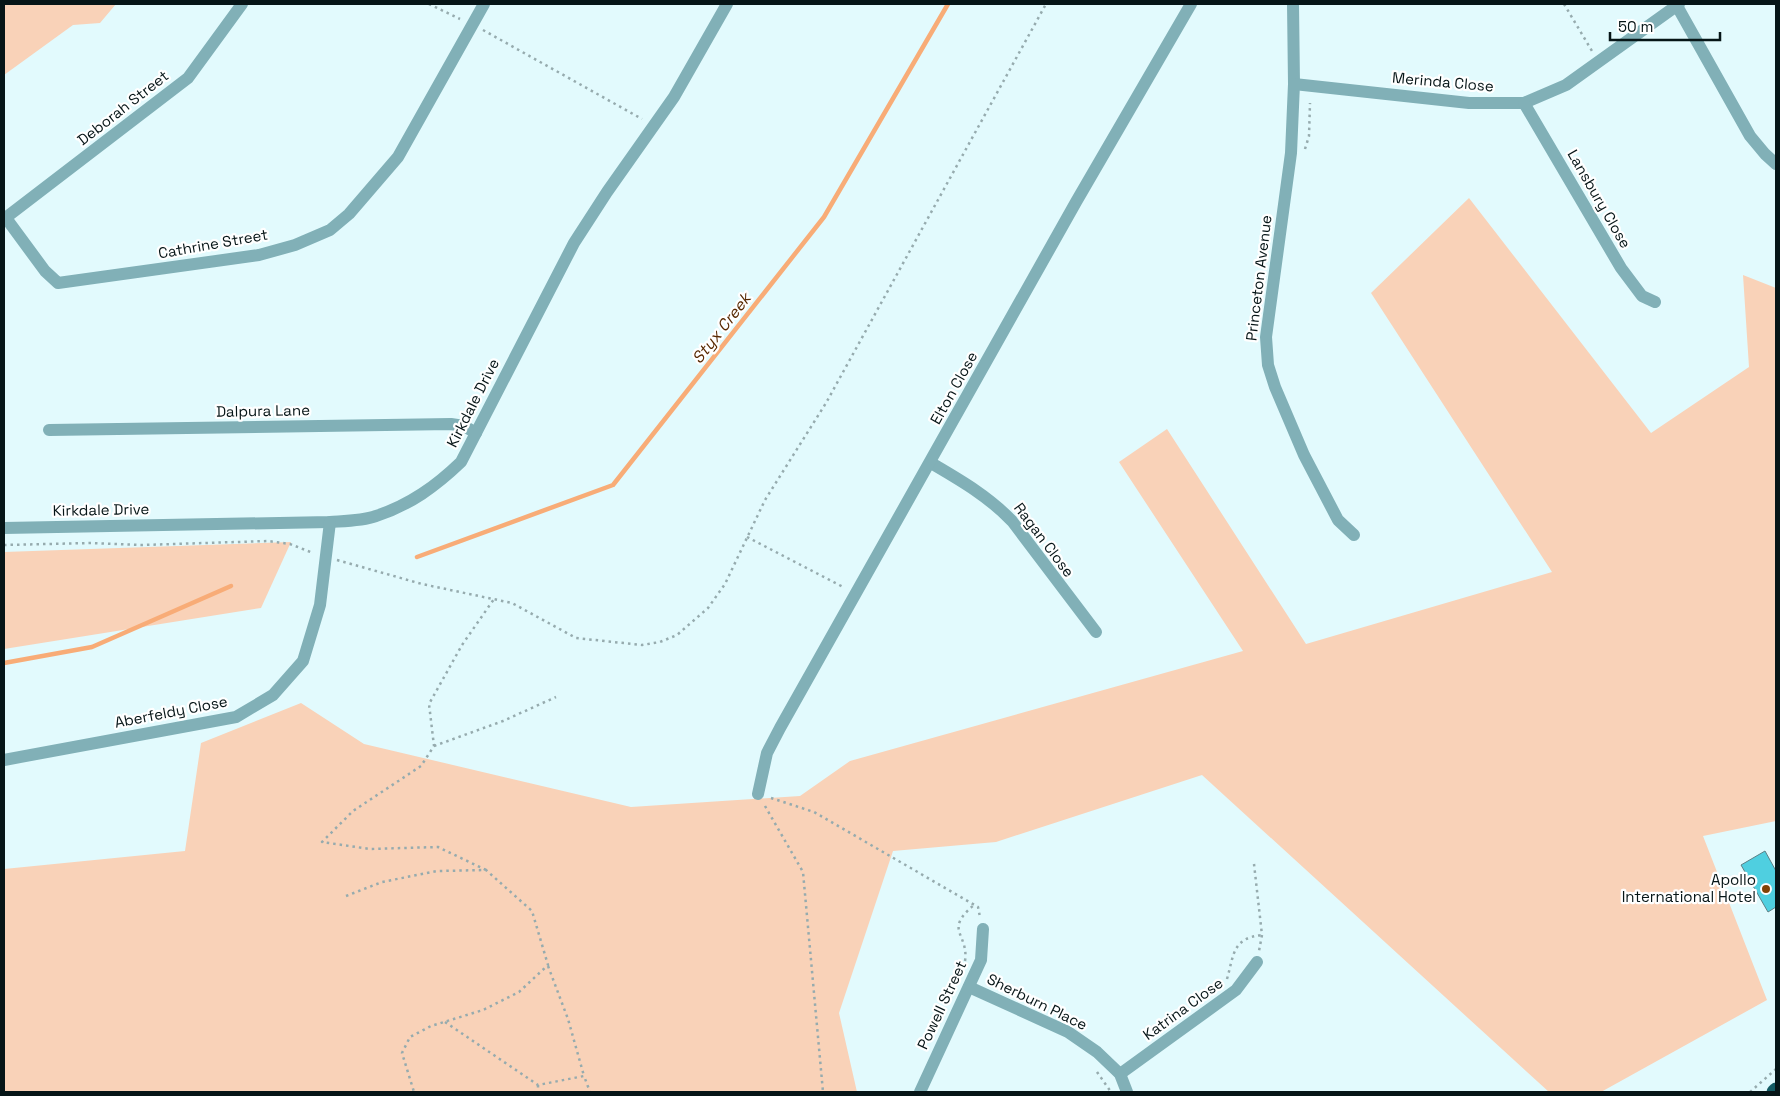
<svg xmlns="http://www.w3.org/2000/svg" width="1780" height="1096" viewBox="0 0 1780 1096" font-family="'Space Grotesk',sans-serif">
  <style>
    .green { fill: #f9d2b8 }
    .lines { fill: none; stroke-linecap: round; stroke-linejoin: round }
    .stream { stroke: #f8ac77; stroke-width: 4.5 }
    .building { fill: #4fcfe0; stroke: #5c8086 }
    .path { stroke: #96abae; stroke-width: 2.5; stroke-dasharray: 2.5 4; stroke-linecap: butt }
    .street { stroke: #81b0b7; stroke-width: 12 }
    .highway { stroke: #125a63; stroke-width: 15 }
    .poi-dot { fill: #814206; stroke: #fff; stroke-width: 2 }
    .labels { text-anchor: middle; stroke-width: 4.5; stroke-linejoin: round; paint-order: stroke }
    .street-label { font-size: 15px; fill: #061517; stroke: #fff }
    .poi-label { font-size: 15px; fill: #061517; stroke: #fff; text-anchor: end }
    .water-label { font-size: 16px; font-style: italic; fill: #572800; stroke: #fff }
  </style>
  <rect width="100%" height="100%" fill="#e2fafd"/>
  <g class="green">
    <polygon points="4,4 116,4 100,23 73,25 4,75"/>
    <polygon points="1469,198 1651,433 1749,367 1743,275 1776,288 1776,821 1703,836 1767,1000 1601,1092 1549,1092 1202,775 996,842 893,851 839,1013 857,1092 4,1092 4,869 185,851 201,743 301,703 364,744 631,807 800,796 850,761 1243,651 1119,462 1167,429 1306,644 1552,572 1371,293"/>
    <polygon points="291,542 261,608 4,649 4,552"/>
  </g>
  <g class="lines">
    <g class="stream">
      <polyline points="417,557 613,485 824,217 948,4"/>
      <polyline points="4,663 92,647 231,586"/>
    </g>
  </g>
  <polygon class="building" points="1765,851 1776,871 1776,907 1768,912 1741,865"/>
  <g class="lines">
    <g class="path">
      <polyline points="429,4 460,19"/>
      <polyline points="1564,4 1592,51"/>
      <polyline points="483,30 642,119"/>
      <polyline points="1305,149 1309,136 1310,103"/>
      <polyline points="747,537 845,588"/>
      <polyline points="4,545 91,543 142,545 268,541 290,544 313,553"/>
      <polyline points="337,560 422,584 512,603 576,638 642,645 660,642 677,635 708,608 725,584 765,500 826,403 1046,4"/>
      <polyline points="434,746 503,721 556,697"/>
      <polyline points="771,798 814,812 978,907 980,917"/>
      <polyline points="765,806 803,872 823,1092"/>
      <polyline points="1254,864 1262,935 1259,951"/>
      <polyline points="486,870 438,847 370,849 322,842 353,811 421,766 434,746 429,704 462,645 494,599"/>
      <polyline points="346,896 382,882 437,871 486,870 532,911 548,965 519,992 483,1010 431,1026 410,1037 402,1053 414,1092"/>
      <path d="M 965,961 C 969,933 943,931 974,905"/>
      <polyline points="548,966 568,1019 584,1076"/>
      <path d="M 1227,979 C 1234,955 1232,938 1262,935"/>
      <polyline points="445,1022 538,1085 584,1076 590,1092"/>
      <polyline points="1097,1072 1111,1092"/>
      <polyline points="538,1085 538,1092"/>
      <polyline points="1750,1092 1776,1069"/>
    </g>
    <g class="street">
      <polyline points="1293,4 1294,84 1291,153 1266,337 1268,365 1275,387 1304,455 1338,520 1354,535"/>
      <polyline points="1677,6 1750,136 1765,154 1776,164"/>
      <polyline points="1294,84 1469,103 1524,103 1566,85 1679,4"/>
      <polyline points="1524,103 1621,268 1642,296 1655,302"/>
      <polyline points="6,218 45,271 58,283 259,255 295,245 330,230 349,214 398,157 484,4"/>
      <polyline points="4,219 188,78 242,4"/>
      <polyline points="49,430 451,424 464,426 476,433"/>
      <path d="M 931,463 C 960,480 988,496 1012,521 L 1096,632"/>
      <path d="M 4,528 L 330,522 C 345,521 362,521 376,516 C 410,505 436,486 461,462 L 574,243 L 607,192 L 674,97 L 727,4"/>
      <polyline points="4,760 236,717 273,695 303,661 320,605 330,522"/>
      <polyline points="758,794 767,753 780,728 1076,202 1191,4"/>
      <polyline points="969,987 1068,1032 1097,1052 1120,1074 1127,1092"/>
      <polyline points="1120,1074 1236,990 1257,962"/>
      <polyline points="920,1092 981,960 983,929"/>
    </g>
    <polyline class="highway" points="1774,1092 1776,1090"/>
  </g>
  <circle class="poi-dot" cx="1766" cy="889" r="5"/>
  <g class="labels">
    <g class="street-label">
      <text transform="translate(1443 82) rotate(5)" y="5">Merinda Close</text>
      <text transform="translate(123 108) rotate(-38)" y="5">Deborah Street</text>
      <text transform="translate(1599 199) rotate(60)" y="5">Lansbury Close</text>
      <text transform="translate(213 244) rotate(-10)" y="5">Cathrine Street</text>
      <text transform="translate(1259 278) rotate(-83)" y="5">Princeton Avenue</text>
      <text transform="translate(954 388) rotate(-61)" y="5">Elton Close</text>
      <text transform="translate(473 403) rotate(-63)" y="5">Kirkdale Drive</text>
      <text transform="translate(263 411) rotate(-1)" y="5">Dalpura Lane</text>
      <text transform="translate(101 510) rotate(-1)" y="5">Kirkdale Drive</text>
      <text transform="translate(1044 540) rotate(53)" y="5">Ragan Close</text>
      <text transform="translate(171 712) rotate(-11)" y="5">Aberfeldy Close</text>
      <text transform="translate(1037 1002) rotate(26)" y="5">Sherburn Place</text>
      <text transform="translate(942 1005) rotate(-65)" y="5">Powell Street</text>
      <text transform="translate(1183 1009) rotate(-36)" y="5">Katrina Close</text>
    </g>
    <g class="poi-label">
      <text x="1756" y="885">Apollo<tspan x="1756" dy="17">International Hotel</tspan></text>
    </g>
    <g class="water-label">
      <text transform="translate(721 328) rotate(-52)" y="6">Styx Creek</text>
    </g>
  </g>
  <rect width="1780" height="1096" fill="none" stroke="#061517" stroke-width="10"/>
  <path d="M1610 32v8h110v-8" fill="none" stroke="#061517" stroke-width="2.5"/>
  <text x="1618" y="32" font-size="15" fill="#061517" stroke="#ffffff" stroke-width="4" paint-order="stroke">50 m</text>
</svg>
